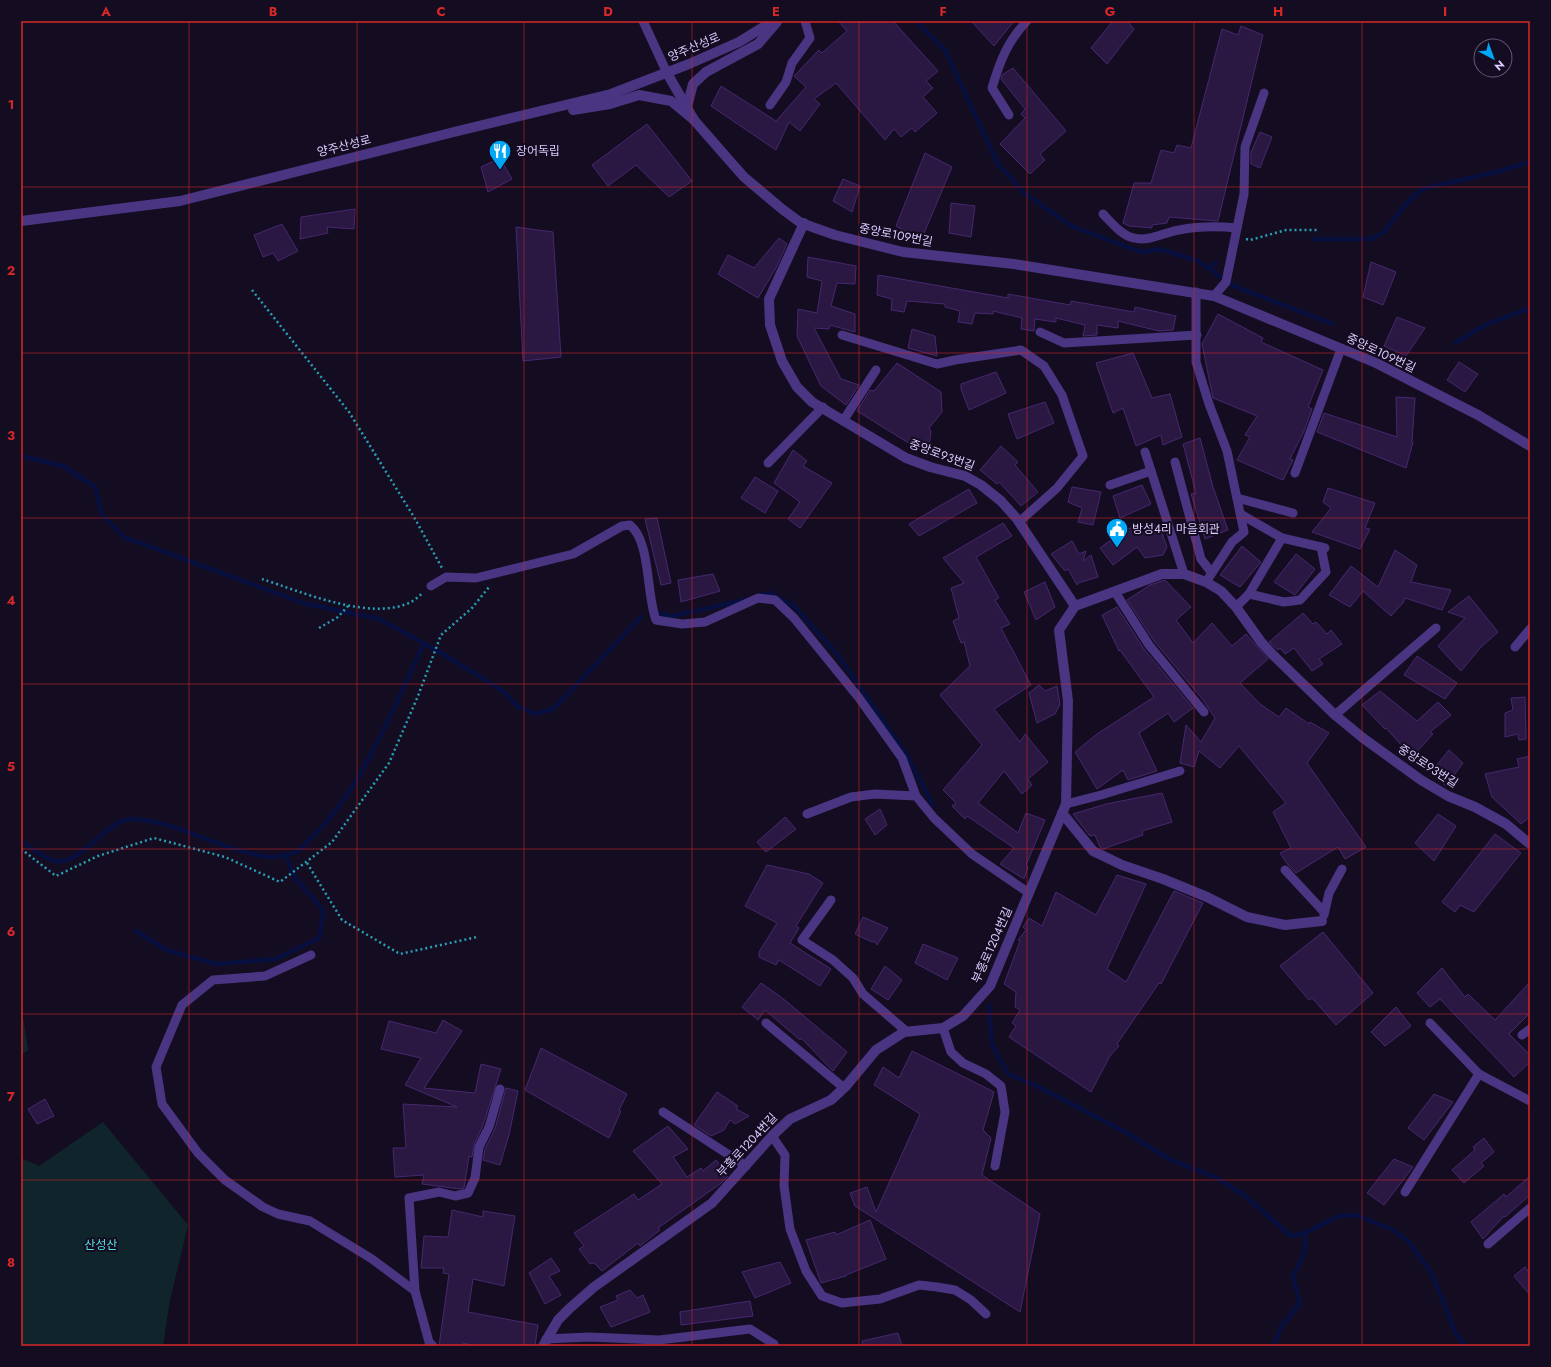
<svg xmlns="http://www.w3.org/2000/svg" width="1551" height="1367" viewBox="0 0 1551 1367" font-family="Jost,'Noto Sans KR',sans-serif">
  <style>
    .green { fill: #0f252b }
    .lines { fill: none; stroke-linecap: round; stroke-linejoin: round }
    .stream { stroke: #070f3e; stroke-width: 4.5 }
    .building { fill: #2a1742; stroke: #46286f }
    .path { stroke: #299fb5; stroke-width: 2.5; stroke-dasharray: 2 3; stroke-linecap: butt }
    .service { stroke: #493581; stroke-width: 9 }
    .minor { stroke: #493581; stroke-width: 10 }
    .tertiary { stroke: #493581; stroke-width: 10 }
    .grid { fill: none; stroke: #d62828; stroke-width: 1; stroke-opacity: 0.55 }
    .labels { text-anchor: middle; stroke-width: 4; stroke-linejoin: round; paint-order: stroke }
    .street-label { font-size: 12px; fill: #ddcbff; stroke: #140c21 }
    .poi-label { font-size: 12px; fill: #ddcbff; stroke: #140c21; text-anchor: start }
    .park-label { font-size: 12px; fill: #53e3df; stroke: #140c21 }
    .neatline { fill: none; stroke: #d62828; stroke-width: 1.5 }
    .grid-label { font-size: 13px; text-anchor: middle; font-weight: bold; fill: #d62828 }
  </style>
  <rect width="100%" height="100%" fill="#140c21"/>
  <g class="green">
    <polygon points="21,1003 28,1050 21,1055"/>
    <polygon points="103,1122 188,1225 170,1300 163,1346 21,1346 21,1158 39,1166"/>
  </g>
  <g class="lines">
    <g class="stream">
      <polyline points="916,21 945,50 998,164 1023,192 1071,226 1141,252 1160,249 1198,261 1234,286 1333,324"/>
      <polyline points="1313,239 1372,239 1384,232 1405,205 1422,189 1496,172 1530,162"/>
      <polyline points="1209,268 1216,263"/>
      <polyline points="1455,343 1487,324 1530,308"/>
      <polyline points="21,456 63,466 95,487 102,515 124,537 303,603 379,619 438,651 503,691 517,706 534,714 553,709 641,617"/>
      <polyline points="758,596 770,593 794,606 837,654 908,757 933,805"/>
      <polyline points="659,613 672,616 745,600"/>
      <path d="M 21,841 C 28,846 47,859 55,861 C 81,866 107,818 133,819 C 173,821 210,844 249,853 C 255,854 263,857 269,857 C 276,857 290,855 296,852 C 301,850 307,842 311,838 C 361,791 395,705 424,643"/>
      <polyline points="136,931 166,950 216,964 276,959 319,938 324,911 296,879 285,854"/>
      <polyline points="989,1005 992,1045 1008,1074 1039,1087 1127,1133 1169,1159 1217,1178 1245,1196 1291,1236 1305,1233 1339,1216 1356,1215 1393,1230 1409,1242 1432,1274 1456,1334 1466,1346"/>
      <polyline points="1274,1346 1281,1327 1300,1303 1293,1277 1305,1251 1305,1233"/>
    </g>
  </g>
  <g class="building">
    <polygon points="838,21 893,21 938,71 926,81 933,88 923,97 937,113 915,132 912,128 901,137 894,129 885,140 836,83 814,99 820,104 800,131 789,122 776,150 711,106 721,86 776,121 806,87 794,76 819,50 822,53 847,31"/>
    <polygon points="971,21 1014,21 994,46"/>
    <polygon points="1113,21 1127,21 1134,29 1107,64 1091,48"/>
    <polygon points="1241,26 1263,35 1218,221 1169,217 1167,223 1152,225 1152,228 1129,226 1123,223 1134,183 1151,183 1161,150 1174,153 1177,145 1191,148 1222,29 1238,35"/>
    <polygon points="1013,68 1066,131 1040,154 1045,160 1030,174 1000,144 1025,118 1021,114 1025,109 1001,79 1002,75"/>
    <polygon points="647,124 692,181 669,197 636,165 608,186 592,165"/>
    <polygon points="1260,132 1272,137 1260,168 1251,164 1251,152"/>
    <polygon points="925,153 952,167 922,238 906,232 896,226"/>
    <polygon points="500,158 512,179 488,192 481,167"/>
    <polygon points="843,179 860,186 852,212 833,201"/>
    <polygon points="951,203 975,206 971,237 949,233"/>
    <polygon points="355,209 354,229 327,227 328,233 300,239 301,217"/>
    <polygon points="282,224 298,251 278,261 273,253 263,257 254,235"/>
    <polygon points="516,227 553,232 561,357 523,361"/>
    <polygon points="779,238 787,244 776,268 758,298 718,274 728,255 754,268"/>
    <polygon points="808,257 856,266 855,284 837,283 831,306 855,314 855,332 830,325 829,329 814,328 841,379 859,385 846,405 821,386 797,336 798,309 817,313 822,281 807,277"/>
    <polygon points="1371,262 1396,272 1383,305 1363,297"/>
    <polygon points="878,275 1008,298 1008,294 1070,305 1071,301 1134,312 1135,307 1176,316 1173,330 1159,331 1118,321 1118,328 1097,325 1097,335 1083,336 1085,325 1056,318 1056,322 1035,319 1034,331 1021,329 1022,318 993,311 993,314 975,313 972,324 958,322 960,311 945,307 945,304 907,301 904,312 891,310 892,299 877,295"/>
    <polygon points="1218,314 1263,338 1261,342 1323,370 1308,407 1312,409 1304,431 1290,459 1293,460 1283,480 1237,460 1250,437 1245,435 1257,416 1213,398 1202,344"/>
    <polygon points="1397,317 1425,328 1406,356 1384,346"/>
    <polygon points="912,329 935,336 937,356 908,348"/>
    <polygon points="1133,353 1152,398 1170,394 1182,437 1163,445 1161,435 1136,446 1123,408 1113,413 1096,363"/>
    <polygon points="1459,362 1478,374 1465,392 1447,380"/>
    <polygon points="897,363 941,392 942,412 929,428 931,431 928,455 857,411 870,390 874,391"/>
    <polygon points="996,372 1006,393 969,410 961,389 961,384"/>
    <polygon points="1396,397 1415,398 1412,442 1413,442 1406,468 1317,432 1324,413 1397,437"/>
    <polygon points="1045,402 1054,423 1017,439 1008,414"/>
    <polygon points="1200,438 1213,487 1228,530 1205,539 1191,494 1196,493 1183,444"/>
    <polygon points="1001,446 1018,462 1015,465 1038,492 1021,506 999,482 997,484 980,470"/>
    <polygon points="793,450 807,461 803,466 832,483 800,528 788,519 800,502 774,483"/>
    <polygon points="755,477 778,491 765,513 741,498"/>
    <polygon points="1142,485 1151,504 1120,518 1113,496"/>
    <polygon points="1072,487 1101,492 1093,525 1078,522 1082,508 1068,502"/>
    <polygon points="1328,488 1375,503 1365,528 1370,529 1360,549 1312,532 1331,508 1323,502"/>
    <polygon points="969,489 977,503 919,536 909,524"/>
    <polygon points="657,518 671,583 661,585 645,519"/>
    <polygon points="1003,523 1012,536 976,557 999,598 995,600 1010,624 1001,628 1031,685 994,709 1020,742 1025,734 1048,762 1028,779 1032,785 1022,794 1004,771 978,803 1018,833 1026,813 1045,820 1026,865 1028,867 1024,879 1000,864 1014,848 967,816 965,819 952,806 956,803 943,790 982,745 940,695 970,666 964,642 961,643 953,621 959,618 951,588 964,583 943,558"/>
    <polygon points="1159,525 1167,547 1163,555 1145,558 1137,547 1113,565 1100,548 1108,542 1126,534 1114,530"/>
    <polygon points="1072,541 1079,554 1086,551 1083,561 1091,555 1098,577 1078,583 1077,585 1068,569 1065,571 1051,554"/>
    <polygon points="1242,546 1261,562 1240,587 1220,575"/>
    <polygon points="1395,550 1417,565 1411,582 1451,590 1442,610 1405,598 1403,603 1391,616 1363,591 1350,607 1329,595 1351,566 1378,587"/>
    <polygon points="1296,554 1315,569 1295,595 1274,582"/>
    <polygon points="713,574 720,591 681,602 678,580"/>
    <polygon points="1165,580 1191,607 1176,620 1193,643 1212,623 1232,646 1246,634 1268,659 1240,683 1260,704 1279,717 1286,708 1309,724 1310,722 1329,733 1307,763 1366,847 1345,859 1338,847 1296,873 1288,865 1280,853 1291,848 1273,812 1286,803 1239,746 1220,768 1199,751 1194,767 1180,763 1186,725 1201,742 1215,718 1203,700 1154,641 1127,600 1150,585"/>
    <polygon points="1045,582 1055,607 1036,620 1024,592"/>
    <polygon points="1469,596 1498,632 1481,647 1461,671 1438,646 1465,618 1448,612"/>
    <polygon points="1117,607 1144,649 1193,708 1174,722 1168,713 1139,733 1157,771 1128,780 1123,770 1097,789 1075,752 1097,734 1154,697 1120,650 1119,651 1102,615"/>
    <polygon points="1303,613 1313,624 1316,622 1327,634 1331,630 1342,644 1319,659 1323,664 1312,671 1294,648 1285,654 1280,648 1278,650 1269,642"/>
    <polygon points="1417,656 1457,683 1445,699 1404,675"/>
    <polygon points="1039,685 1045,691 1057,686 1060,704 1055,714 1037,723 1029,693"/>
    <polygon points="1380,691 1417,721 1438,702 1451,715 1430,732 1433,734 1412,757 1386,728 1385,729 1362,705"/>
    <polygon points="1525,697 1526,739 1519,740 1518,734 1505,737 1505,713 1513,710 1511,698"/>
    <polygon points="1449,750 1463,763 1446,786 1431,772"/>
    <polygon points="1530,756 1530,817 1521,824 1492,797 1485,774 1519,767 1517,759"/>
    <polygon points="1162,793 1172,822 1142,831 1143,835 1103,849 1100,847 1095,835 1090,836 1073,814 1106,804"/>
    <polygon points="880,809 887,825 875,835 865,819"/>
    <polygon points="1438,814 1456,826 1434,861 1415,843"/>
    <polygon points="785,817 796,829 766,852 757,842"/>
    <polygon points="1495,834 1521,853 1474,912 1460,905 1455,912 1442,902"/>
    <polygon points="767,865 809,874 823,883 796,926 799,928 790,943 831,969 820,986 779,960 776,965 759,957 759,952 777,923 745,906"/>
    <polygon points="1117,875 1146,884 1107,969 1126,982 1174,891 1203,903 1161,984 1159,983 1117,1044 1119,1046 1110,1056 1091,1092 1009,1037 1016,1026 1012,1023 1020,1010 1015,1007 1016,992 1004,984 1020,941 1018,940 1026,930 1023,927 1029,918 1042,926 1056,892 1096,915"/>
    <polygon points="863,917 888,928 877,945 874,941 872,942 855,934"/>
    <polygon points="1323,932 1373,993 1336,1025 1312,998 1309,1000 1280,966"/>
    <polygon points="923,944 958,958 947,980 915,963"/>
    <polygon points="885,966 902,980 888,1000 871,989"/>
    <polygon points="1442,968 1465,997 1468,994 1495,1020 1530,982 1530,1013 1509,1034 1530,1055 1530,1062 1514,1077 1440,999 1430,1007 1417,993"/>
    <polygon points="761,983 781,997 847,1052 833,1071 801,1038 800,1040 765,1010 758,1020 742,1007"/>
    <polygon points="1396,1007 1411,1026 1385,1046 1371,1032"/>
    <polygon points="443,1020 462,1031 424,1088 475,1093 481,1064 501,1069 483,1125 474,1145 472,1157 469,1156 464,1188 460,1189 422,1184 424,1175 395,1177 393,1148 406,1148 403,1104 457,1107 405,1085 421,1058 381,1049 389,1021 436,1033"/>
    <polygon points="541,1048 627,1094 619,1110 621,1111 609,1138 525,1090"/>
    <polygon points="912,1051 994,1092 983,1130 991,1138 982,1175 1040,1214 1020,1312 855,1206 850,1193 867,1187 876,1212 920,1114 874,1085 883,1067 899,1078"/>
    <polygon points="506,1088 518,1091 509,1135 500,1165 483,1160 485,1149 495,1129"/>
    <polygon points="717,1092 738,1106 736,1109 749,1116 735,1124 730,1120 724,1130 711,1136 694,1125"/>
    <polygon points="1434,1094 1453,1102 1424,1140 1408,1128"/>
    <polygon points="45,1099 54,1116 37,1124 28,1109"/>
    <polygon points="668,1126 688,1149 673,1157 687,1177 701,1168 703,1171 716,1160 728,1176 720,1184 658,1228 660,1230 640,1246 638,1243 602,1271 594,1263 590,1264 579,1249 584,1246 574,1233 634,1194 638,1200 662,1184 633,1151"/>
    <polygon points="1484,1138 1494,1152 1481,1163 1484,1166 1464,1183 1452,1170 1475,1150 1473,1147"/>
    <polygon points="1394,1159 1413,1167 1384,1205 1367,1193"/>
    <polygon points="1530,1176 1530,1195 1505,1217 1504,1216 1483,1239 1471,1222 1504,1194 1506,1197"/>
    <polygon points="452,1210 483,1217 483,1211 515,1216 504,1286 473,1279 468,1312 538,1325 535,1346 475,1346 463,1343 463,1346 439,1346 449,1274 443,1273 444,1268 421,1268 424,1236 448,1237"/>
    <polygon points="870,1220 886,1259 846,1275 846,1276 821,1283 806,1240 835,1232 836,1235"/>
    <polygon points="551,1258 560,1271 549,1276 561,1295 545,1304 529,1273"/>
    <polygon points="780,1262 791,1283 755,1298 742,1272"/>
    <polygon points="1525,1267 1530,1274 1530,1295 1514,1276"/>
    <polygon points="630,1290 637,1298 643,1295 650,1312 611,1327 600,1307 618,1300 616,1296"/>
    <polygon points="750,1301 753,1316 681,1325 680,1312"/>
    <polygon points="898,1333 902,1346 863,1346 862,1341"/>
  </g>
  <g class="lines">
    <g class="path">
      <polyline points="1246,239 1250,240 1286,230 1319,230"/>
      <polyline points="252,290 349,412 414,517 442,568"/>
      <path d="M 262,579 C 302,592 371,622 411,602 C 415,600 419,596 423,593"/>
      <polyline points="319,628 338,617 348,606"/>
      <polyline points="21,849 56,876 98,856 154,838 225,857 280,882 332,842 389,763 418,696 441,635 472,608 489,587"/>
      <polyline points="307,863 342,920 400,954 477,937"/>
    </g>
    <g class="service">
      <polyline points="643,21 667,73"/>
      <polyline points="770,105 786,82 792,63 810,38 805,21"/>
      <path d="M 1009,115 L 992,88 C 1000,61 1007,42 1027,21"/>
      <path d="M 1103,214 C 1111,222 1122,236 1134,238 C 1149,242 1165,232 1179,230 C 1199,226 1217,226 1237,228"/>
      <polyline points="1196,292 1196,362 1209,404 1227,451 1244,532 1232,542 1206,582"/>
      <polyline points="1214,296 1226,282 1244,194 1245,147 1264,93"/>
      <polyline points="1040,332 1064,343 1197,335"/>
      <polyline points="842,335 937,364 955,360 1021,350 1044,366 1062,395 1083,456 1057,488 1019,522"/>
      <polyline points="843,421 876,370"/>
      <polyline points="1145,452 1184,574"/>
      <polyline points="1175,462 1201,559 1211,572"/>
      <polyline points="768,463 823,407"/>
      <polyline points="1295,473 1341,349"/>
      <polyline points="1110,485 1151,471"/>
      <polyline points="1237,498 1293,513"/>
      <polyline points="1242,515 1282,538 1325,548"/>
      <path d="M 431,586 L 446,577 L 476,578 L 573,554 L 622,526 L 630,525 C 651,542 646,594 656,620 L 682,624 L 705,622 L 758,598 L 775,600 L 794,618 L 859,698 L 902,758 L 916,796 L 934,818 L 972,854 L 1029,893"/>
      <polyline points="1115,592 1149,645 1204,712"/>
      <polyline points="1249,594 1284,602 1300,600 1326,572 1321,547"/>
      <polyline points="1236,607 1249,594 1282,538"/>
      <polyline points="1515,647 1530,629"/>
      <polyline points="1335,715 1436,628"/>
      <polyline points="1066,804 1101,795 1180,771"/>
      <polyline points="807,814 851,797 875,794 916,796"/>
      <polyline points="1285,870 1324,912"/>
      <polyline points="831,900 802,940 833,960 853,978 863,994 906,1031"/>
      <polyline points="1324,915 1329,893 1342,869"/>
      <polyline points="311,955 265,976 213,980 182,1005 156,1067 162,1104 198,1153 225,1180 263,1207 278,1214 310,1221 372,1259 415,1291"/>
      <polyline points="766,1023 844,1088"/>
      <polyline points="943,1028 951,1052 963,1063 986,1074 1001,1086 1005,1112 995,1166"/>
      <polyline points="1522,1035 1530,1029"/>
      <polyline points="1479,1074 1530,1101"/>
      <polyline points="663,1112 746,1166"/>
      <polyline points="772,1136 785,1155 784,1186 790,1229 806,1271 822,1296 842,1303 880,1299 919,1285 937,1287 955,1290 971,1300 986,1314"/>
      <polyline points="1405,1192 1479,1074 1430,1023"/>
      <polyline points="1488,1244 1530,1208"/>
      <polyline points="546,1339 589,1337 659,1340 750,1329 774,1344"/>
      <polyline points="433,1346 429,1342 415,1291 409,1198 439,1192 455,1196 468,1193 475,1178 479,1147 489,1127 500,1089"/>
    </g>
    <g class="minor">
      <polyline points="667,73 694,120 729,160 744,177 782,209 801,223 835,235 903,252 1014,264 1214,296 1376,363 1478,415 1530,446"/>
      <polyline points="804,223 769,299 770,325 782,361 797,387 812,402 906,458 930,467 965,476 981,485 1001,501 1017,519 1075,606"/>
      <polyline points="1075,606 1162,574 1184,574 1206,582 1221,591 1236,607 1261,642 1272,654 1335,715 1363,738 1421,780 1448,796 1475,807 1506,824 1530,844"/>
      <polyline points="1062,813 1093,851 1122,865 1163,879 1207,897 1247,917 1285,925 1322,921"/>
      <polyline points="543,1346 558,1320 570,1308 594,1287 712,1203 772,1136 790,1119 831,1100 846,1086 876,1050 904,1032 943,1028 963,1016 990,986 1066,804 1068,701 1059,630 1075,606"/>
    </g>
    <g class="tertiary">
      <polyline points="687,107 693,84 706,72 758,44 777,22"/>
      <polyline points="573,110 610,104 639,95 671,101 694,120"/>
      <polyline points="21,221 180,201 454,132 611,94 689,64 739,42 773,21"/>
    </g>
  </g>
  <path class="grid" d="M 189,21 L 189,1346M 357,21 L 357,1346M 524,21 L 524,1346M 692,21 L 692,1346M 859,21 L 859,1346M 1027,21 L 1027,1346M 1194,21 L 1194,1346M 1362,21 L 1362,1346M 21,187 L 1530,187M 21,353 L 1530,353M 21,518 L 1530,518M 21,684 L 1530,684M 21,849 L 1530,849M 21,1014 L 1530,1014M 21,1180 L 1530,1180"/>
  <defs>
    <g id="restaurant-pin" transform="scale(1.15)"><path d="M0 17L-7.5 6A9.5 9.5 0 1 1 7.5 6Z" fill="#00a7f6" stroke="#140c21"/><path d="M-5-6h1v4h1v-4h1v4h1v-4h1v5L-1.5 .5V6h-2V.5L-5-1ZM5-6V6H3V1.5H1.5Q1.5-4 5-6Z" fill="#fff"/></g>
    <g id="civic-pin" transform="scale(1.15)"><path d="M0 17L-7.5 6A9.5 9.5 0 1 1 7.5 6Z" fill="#00a7f6" stroke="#140c21"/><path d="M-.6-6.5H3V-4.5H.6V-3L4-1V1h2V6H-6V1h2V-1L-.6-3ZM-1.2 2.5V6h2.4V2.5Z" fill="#fff"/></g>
  </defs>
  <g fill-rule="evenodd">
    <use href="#restaurant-pin" x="500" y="151"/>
    <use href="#civic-pin" x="1117" y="529"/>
  </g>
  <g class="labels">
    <g class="street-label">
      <text transform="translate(694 47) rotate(-23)" y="4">양주산성로</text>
      <text transform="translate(344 146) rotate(-14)" y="4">양주산성로</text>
      <text transform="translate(896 235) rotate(11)" y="4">중앙로109번길</text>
      <text transform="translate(1381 353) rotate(25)" y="4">중앙로109번길</text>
      <text transform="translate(942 455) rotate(20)" y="4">중앙로93번길</text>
      <text transform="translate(1428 766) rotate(33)" y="4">중앙로93번길</text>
      <text transform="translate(992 945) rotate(-66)" y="4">부흥로1204번길</text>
      <text transform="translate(747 1145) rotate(-47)" y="4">부흥로1204번길</text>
    </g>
    <g class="poi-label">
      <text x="516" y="155">장어독립</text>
      <text x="1132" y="533">방성4리 마을회관</text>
    </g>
    <g class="park-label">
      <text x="101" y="1249">산성산</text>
    </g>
  </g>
  <rect width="1551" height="1367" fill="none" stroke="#140c21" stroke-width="44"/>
  <g transform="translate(1493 58) rotate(139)"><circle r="19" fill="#140c21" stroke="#64587a"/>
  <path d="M0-3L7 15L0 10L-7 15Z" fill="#00a7f6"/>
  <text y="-6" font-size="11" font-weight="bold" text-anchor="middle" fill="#ddcbff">N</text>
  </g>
  <rect x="22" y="22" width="1507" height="1323" class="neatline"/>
  <g class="grid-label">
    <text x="106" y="16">A</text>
    <text x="273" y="16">B</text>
    <text x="441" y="16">C</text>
    <text x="608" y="16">D</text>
    <text x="776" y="16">E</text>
    <text x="943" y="16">F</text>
    <text x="1110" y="16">G</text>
    <text x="1278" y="16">H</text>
    <text x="1445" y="16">I</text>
    <text x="11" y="109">1</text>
    <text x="11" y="275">2</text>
    <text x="11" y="440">3</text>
    <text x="11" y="605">4</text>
    <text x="11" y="771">5</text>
    <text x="11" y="936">6</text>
    <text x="11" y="1101">7</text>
    <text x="11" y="1267">8</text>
  </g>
</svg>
